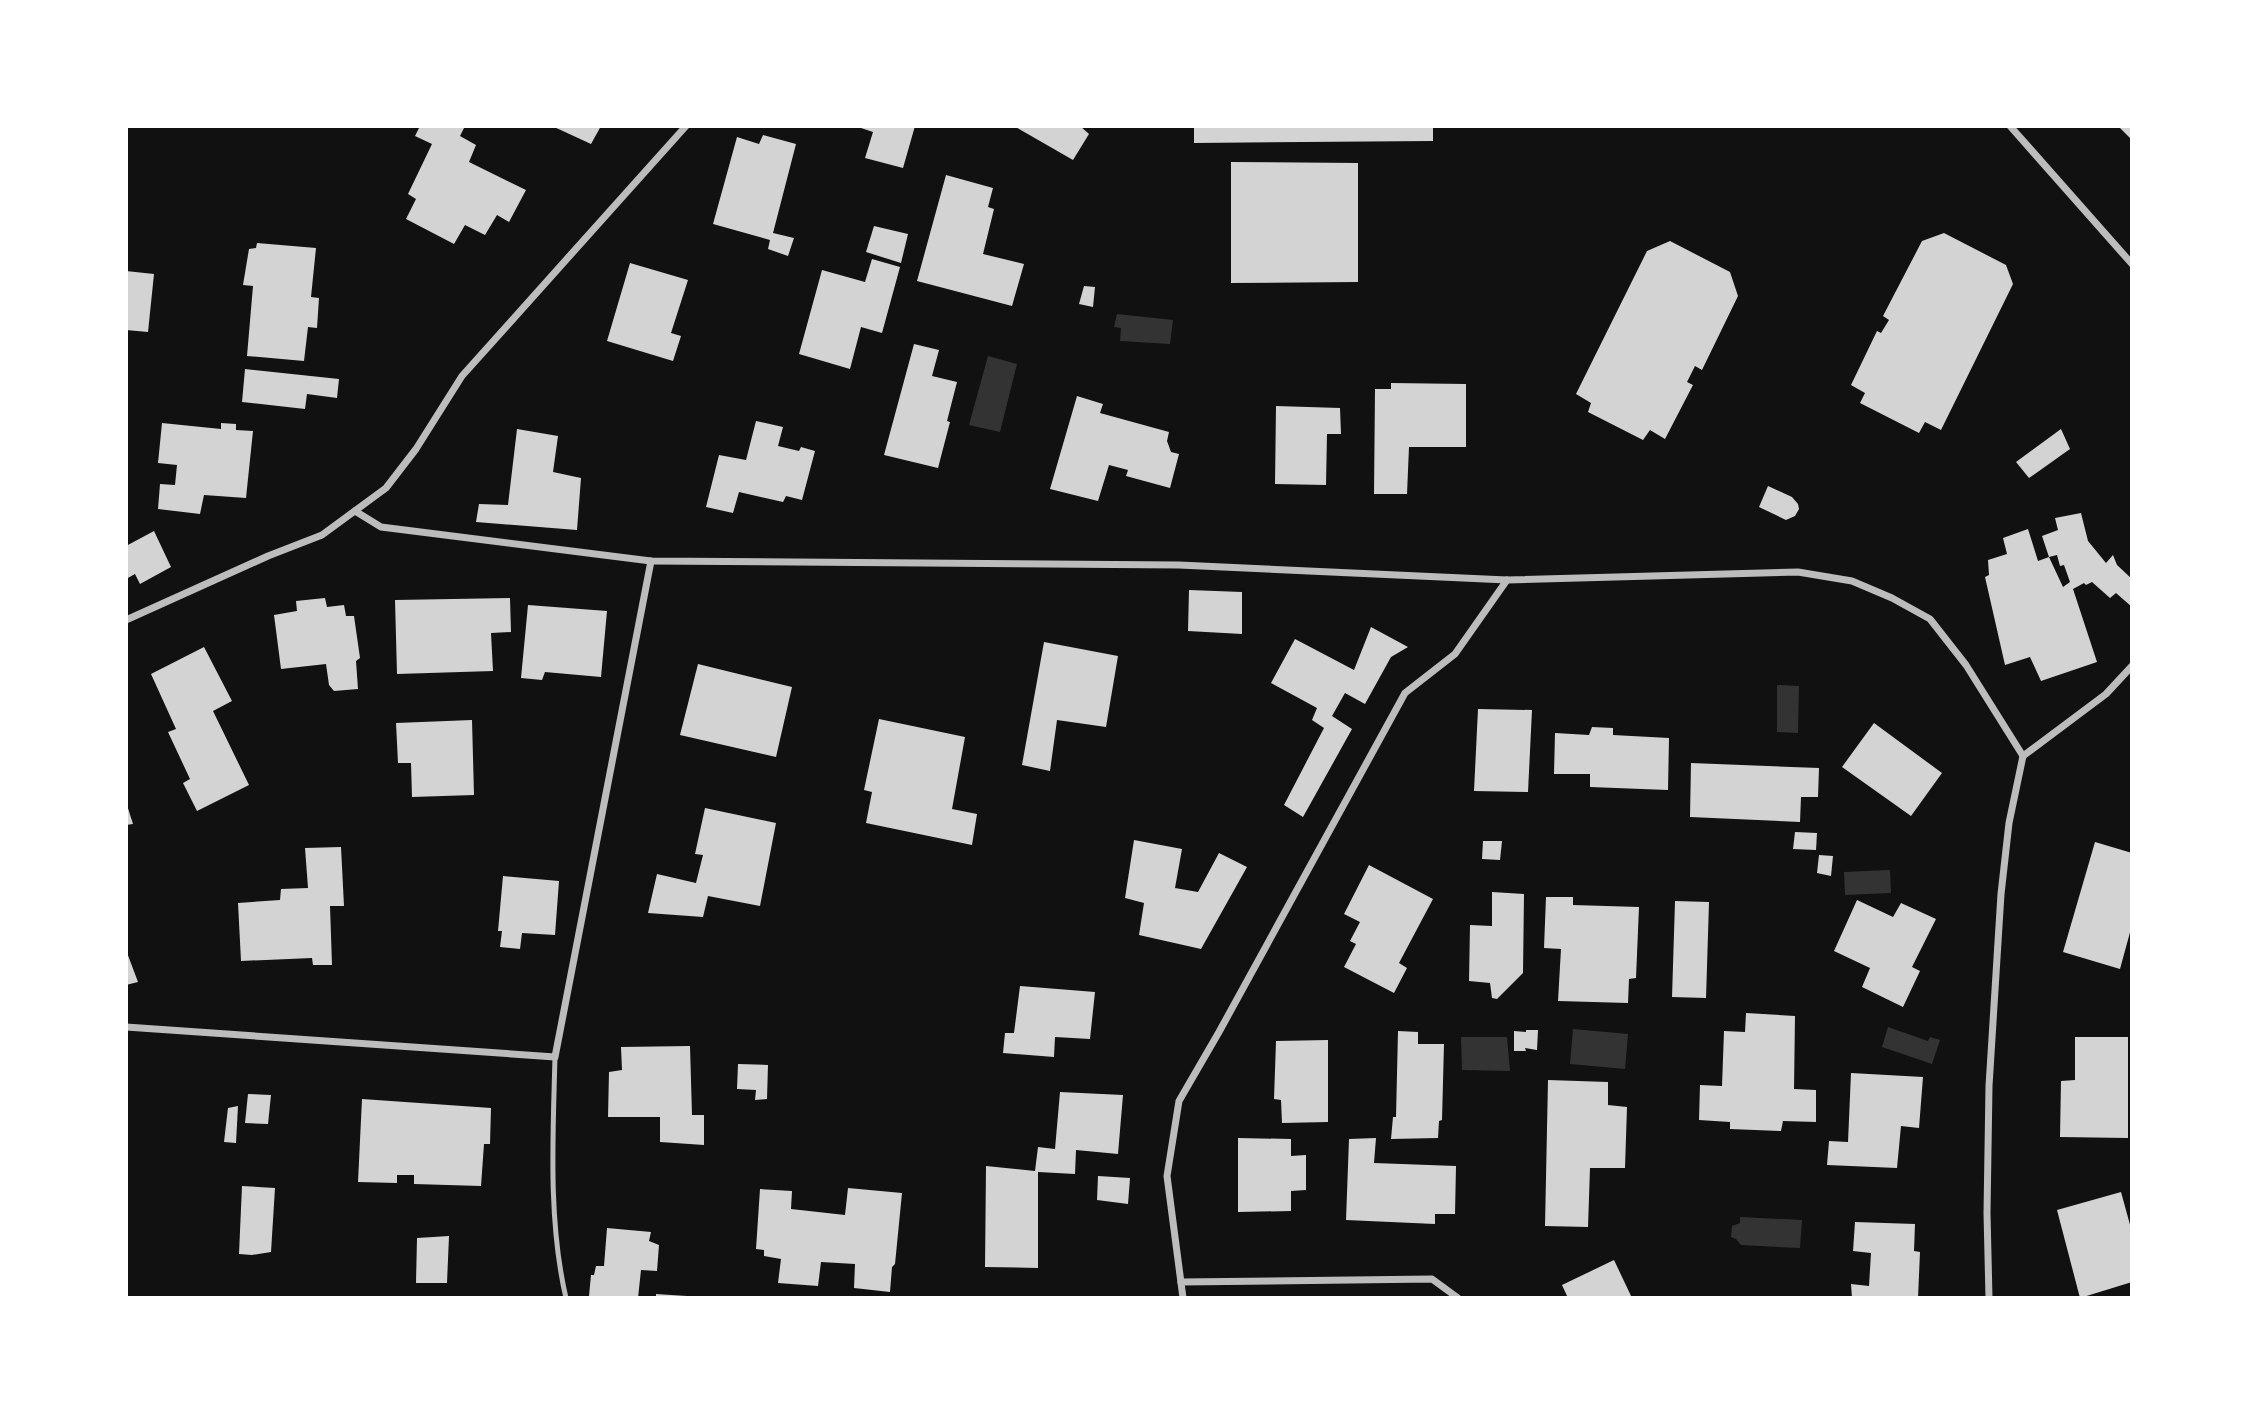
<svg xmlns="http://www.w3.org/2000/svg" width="2258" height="1424" viewBox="0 0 2258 1424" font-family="Barlow,sans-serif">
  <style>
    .water { fill: #333 }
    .building { fill: #d3d3d3; fill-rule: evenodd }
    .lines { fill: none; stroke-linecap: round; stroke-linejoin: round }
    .service { stroke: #bcbcbc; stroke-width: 5 }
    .minor { stroke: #bcbcbc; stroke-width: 7 }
  </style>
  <rect width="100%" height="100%" fill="#111"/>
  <g class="water">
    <polygon points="1117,314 1173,320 1170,344 1120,341 1121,328 1114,327"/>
    <polygon points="988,356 1017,364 1000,432 969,425"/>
    <polygon points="1777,685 1799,686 1798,733 1777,732"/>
    <polygon points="1890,870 1891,893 1845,895 1844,872"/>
    <polygon points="1888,1027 1928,1041 1930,1037 1940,1040 1932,1064 1882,1047"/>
    <polygon points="1573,1029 1628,1034 1625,1069 1570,1064"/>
    <polygon points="1461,1037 1507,1037 1510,1071 1462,1070"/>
    <polygon points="1740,1217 1802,1220 1800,1248 1741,1245 1736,1239 1731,1237 1732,1226 1740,1223"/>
  </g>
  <g class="building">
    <polygon points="420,126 465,126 460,136 476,145 469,162 526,190 509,222 497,215 485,235 465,225 454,244 406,219 416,199 408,194 432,144 415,136"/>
    <polygon points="552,126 601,126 591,144"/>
    <polygon points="855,126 915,126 903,168 865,158 873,132"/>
    <polygon points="1014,126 1080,126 1089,134 1073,160"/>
    <polygon points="1194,126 1433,126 1433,141 1194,143"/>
    <polygon points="2118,126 2132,126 2132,140"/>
    <polygon points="763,135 796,144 773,233 794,238 788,256 768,249 770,240 713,224 737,137 759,144"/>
    <polygon points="1231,162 1358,163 1358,282 1231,283"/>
    <polygon points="946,175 993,188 988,207 994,209 983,254 1024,264 1012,306 917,281"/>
    <polygon points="874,226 908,234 901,263 866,252"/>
    <polygon points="1944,233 2006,265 2013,284 1941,430 1925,422 1919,433 1860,403 1865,393 1851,385 1877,331 1881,333 1889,320 1883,316 1922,241"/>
    <polygon points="1670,241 1730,272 1738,296 1702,370 1695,366 1687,382 1693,385 1665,439 1650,430 1643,440 1588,412 1591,403 1576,394 1647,251"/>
    <polygon points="257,243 316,248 311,297 319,298 317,328 308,327 304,361 247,356 253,286 243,285 249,249 256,248"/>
    <polygon points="872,259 900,267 882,333 861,327 850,369 799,354 822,270 865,282"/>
    <polygon points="630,263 688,280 671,333 681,336 673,361 607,341"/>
    <polygon points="126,271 154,274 148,332 126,330"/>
    <polygon points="1084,286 1095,287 1093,307 1079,304"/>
    <polygon points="914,344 939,350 932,376 957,382 947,421 950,422 938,468 884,455"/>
    <polygon points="245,369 339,379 337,398 307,394 305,409 242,402"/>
    <polygon points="1391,383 1466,384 1466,447 1409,447 1407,494 1374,494 1375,389 1391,389"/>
    <polygon points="1077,396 1103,404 1100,413 1169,432 1167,441 1171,452 1179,454 1170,488 1126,476 1128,470 1109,465 1098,501 1050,489"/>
    <polygon points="1276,406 1340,408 1341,434 1327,434 1326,485 1275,484"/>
    <polygon points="756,421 783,427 778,446 799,451 801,447 815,451 802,500 786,496 783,502 739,492 733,513 706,507 719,455 746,460"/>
    <polygon points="162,423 221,429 221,423 236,424 236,430 253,431 246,498 204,495 200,514 158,509 160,484 175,485 177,465 158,463"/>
    <polygon points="517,429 558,436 553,472 581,478 577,530 476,522 479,504 508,505"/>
    <polygon points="2061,429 2070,449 2029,478 2016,462"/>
    <polygon points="1768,486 1792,497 1798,504 1799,509 1795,516 1786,520 1759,507"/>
    <path d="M 2081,513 L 2088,541 L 2106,563 L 2113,555 L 2117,565 L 2132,579 L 2132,607 L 2116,593 L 2110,598 L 2092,582 L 2086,585 L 2084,583 L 2073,589 L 2097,662 L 2041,681 L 2030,657 L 2005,665 L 1985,577 L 1989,575 L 1988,560 L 2007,554 L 2003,538 L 2028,529 L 2038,561 L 2049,557 L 2042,536 L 2058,530 L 2055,518 ZM 2057,555 L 2060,566 L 2064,565 L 2070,582 L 2063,587 L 2049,557 Z"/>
    <polygon points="154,531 171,567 140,584 135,574 126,579 126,546"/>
    <polygon points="1189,590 1242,592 1242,634 1188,631"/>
    <polygon points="325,598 327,607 344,605 346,616 354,616 360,658 356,661 358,689 334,691 329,685 326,664 281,669 274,615 297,611 296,601"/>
    <polygon points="510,598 511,632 491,633 493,671 397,674 395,600"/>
    <polygon points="528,605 607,611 601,677 545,672 542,680 521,678"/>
    <polygon points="1371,627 1408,647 1391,657 1365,704 1345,693 1332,716 1352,729 1303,817 1284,805 1324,728 1312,720 1317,708 1271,683 1295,639 1354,670"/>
    <polygon points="1044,642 1118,656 1106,727 1057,720 1050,771 1022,765"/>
    <polygon points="204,647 232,701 213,711 249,785 197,811 183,783 190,779 168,732 176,729 151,674"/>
    <polygon points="698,664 792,687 776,757 680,735"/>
    <polygon points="1478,709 1532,710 1528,792 1474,791"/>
    <polygon points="879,719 965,737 952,809 977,814 972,845 866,823 872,792 864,790"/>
    <polygon points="472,720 474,795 412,797 411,763 398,763 396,723"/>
    <polygon points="1874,723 1942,773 1911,816 1842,767"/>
    <polygon points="1592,727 1613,728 1613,735 1669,738 1668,790 1590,787 1590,774 1554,774 1555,733 1589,735"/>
    <polygon points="1691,763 1819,768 1818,797 1801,797 1800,822 1690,817"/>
    <polygon points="126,802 133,824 126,825"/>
    <polygon points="705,808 776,823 760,906 708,896 703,917 648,913 657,874 696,883 703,855 695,854"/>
    <polygon points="1795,832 1817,833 1816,850 1793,849"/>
    <polygon points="1134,840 1182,849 1175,888 1198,892 1219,853 1247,867 1201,949 1139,935 1144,903 1125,898"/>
    <polygon points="1483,841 1502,841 1500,860 1482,859"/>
    <polygon points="2095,842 2132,853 2132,925 2120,969 2063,952"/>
    <polygon points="341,847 344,906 330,906 332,965 313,965 312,958 241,961 238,903 280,900 281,889 308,888 305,848"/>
    <polygon points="1819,855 1833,856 1831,876 1817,873"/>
    <polygon points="1369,865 1433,899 1399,963 1407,968 1394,993 1344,967 1356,944 1350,941 1360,922 1344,914"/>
    <polygon points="503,876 559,881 555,935 522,933 520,949 500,947 502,931 498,931"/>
    <polygon points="1492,892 1524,894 1523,973 1497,999 1492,998 1490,983 1469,981 1470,925 1492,926"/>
    <polygon points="1546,897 1573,897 1573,905 1639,907 1636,978 1629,979 1628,1003 1558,1001 1561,949 1544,948"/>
    <polygon points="1857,900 1893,917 1901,903 1936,919 1912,967 1920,971 1903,1007 1862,987 1870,968 1834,951"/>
    <polygon points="1675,901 1709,902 1706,998 1672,997"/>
    <polygon points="126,950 138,982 126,985"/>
    <polygon points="1020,986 1095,992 1090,1039 1055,1037 1054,1057 1003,1053 1005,1033 1014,1033"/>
    <polygon points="1746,1013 1795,1016 1794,1089 1816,1090 1816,1122 1783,1121 1781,1131 1730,1129 1730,1122 1699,1120 1700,1085 1722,1086 1724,1031 1745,1032"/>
    <polygon points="1526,1030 1538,1030 1537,1050 1525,1048 1526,1051 1514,1051 1514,1031 1526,1032"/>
    <polygon points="1398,1031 1418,1032 1418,1044 1444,1044 1442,1120 1439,1121 1438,1138 1391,1139 1393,1117 1396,1117"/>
    <polygon points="2075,1037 2128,1037 2128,1138 2060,1137 2061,1081 2075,1080"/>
    <polygon points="1328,1040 1328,1122 1282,1123 1281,1100 1274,1099 1276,1041"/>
    <polygon points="690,1046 692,1115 704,1115 704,1145 660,1142 660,1117 608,1117 609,1072 622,1070 621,1047"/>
    <polygon points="738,1064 768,1065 767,1099 755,1100 756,1090 737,1089"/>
    <polygon points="1851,1073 1923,1077 1919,1128 1901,1126 1897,1168 1827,1165 1829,1141 1848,1142"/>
    <polygon points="1548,1080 1608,1082 1608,1105 1627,1107 1625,1168 1590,1168 1588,1227 1545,1226"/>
    <polygon points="1060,1092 1123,1095 1118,1154 1076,1150 1075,1174 1038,1172 1038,1268 985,1267 986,1166 1035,1171 1038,1147 1055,1149"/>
    <polygon points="248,1094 271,1095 268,1124 245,1123"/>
    <polygon points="362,1099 491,1108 490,1144 484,1144 481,1186 414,1184 414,1175 397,1175 397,1183 358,1182"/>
    <polygon points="238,1106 236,1143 224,1142 228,1108"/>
    <polygon points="1238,1138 1291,1139 1291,1156 1306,1155 1306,1190 1291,1191 1291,1211 1238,1212"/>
    <polygon points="1376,1138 1374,1163 1456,1166 1455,1214 1435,1214 1435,1224 1346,1220 1349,1139"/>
    <polygon points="1098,1176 1130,1178 1128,1204 1097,1200"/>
    <polygon points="242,1186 275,1188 271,1252 252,1255 239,1254"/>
    <polygon points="848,1188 902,1193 895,1264 892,1267 890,1292 854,1288 855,1264 821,1262 818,1286 778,1283 781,1259 764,1256 764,1250 756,1249 760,1189 792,1191 791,1209 845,1215"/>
    <polygon points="2121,1192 2132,1232 2132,1282 2080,1298 2057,1210"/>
    <polygon points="1855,1222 1915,1224 1914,1251 1920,1252 1918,1298 1852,1298 1851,1284 1869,1286 1871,1253 1853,1251"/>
    <polygon points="607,1228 651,1232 649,1241 659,1245 657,1271 641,1270 638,1298 589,1296 591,1275 594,1275 596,1266 604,1266"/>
    <polygon points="449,1236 447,1283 416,1283 417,1238"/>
    <polygon points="1614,1260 1632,1298 1568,1298 1562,1285"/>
    <polygon points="656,1294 687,1296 687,1298 656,1298"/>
  </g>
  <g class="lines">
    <path class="service" d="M 555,1057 C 553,1136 548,1221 566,1298"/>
    <g class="minor">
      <polyline points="2010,126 2132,264"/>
      <polyline points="355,511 381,527 651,561 1179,565 1507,580 1798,572 1852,581 1892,598 1930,619 1966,665 2023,756"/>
      <polyline points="126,620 268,556 322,535 386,488 416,449 462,376 686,126"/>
      <polyline points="126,1027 555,1057 651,561"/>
      <polyline points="1181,1282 1432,1279 1458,1298"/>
      <polyline points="1183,1298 1167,1176 1179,1101 1219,1032 1405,693 1455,654 1507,580"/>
      <polyline points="1989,1298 1987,1213 1989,1086 2001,894 2009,823 2023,756 2106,694 2132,666"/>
    </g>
  </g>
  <rect width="2258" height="1424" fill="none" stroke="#ffffff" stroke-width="256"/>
</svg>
